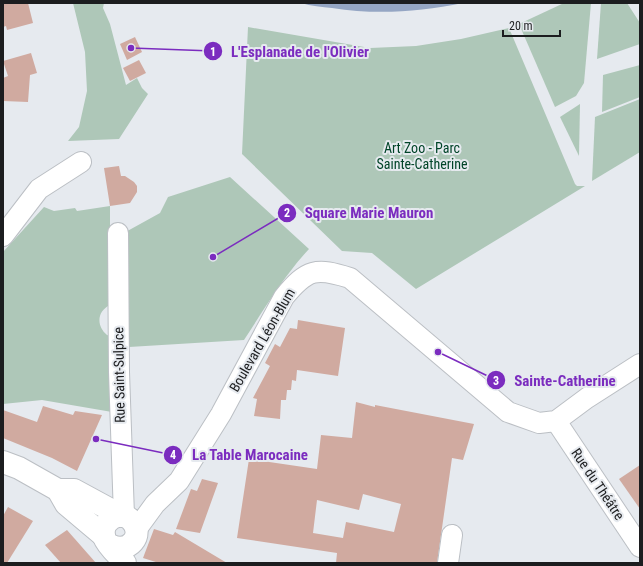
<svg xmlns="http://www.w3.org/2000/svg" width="643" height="566" viewBox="0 0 643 566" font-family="'Roboto Condensed',sans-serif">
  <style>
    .green { fill: #aec7b8 }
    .water { fill: #95a6c4 }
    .building { fill: #d0aaa0; fill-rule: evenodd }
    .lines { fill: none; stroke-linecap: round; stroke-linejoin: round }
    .minor-casing { stroke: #bbbfc4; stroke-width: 22 }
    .tertiary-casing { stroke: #bbbfc4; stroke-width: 24 }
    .minor { stroke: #fff; stroke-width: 20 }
    .tertiary { stroke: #fff; stroke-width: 22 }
    .labels { text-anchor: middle; stroke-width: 4; stroke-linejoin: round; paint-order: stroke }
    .park-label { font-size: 14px; fill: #014428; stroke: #e6eaef }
    .street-label { font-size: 14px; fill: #1c1d1f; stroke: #e6eaef }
    .leader { fill: none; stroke: #7b2cbf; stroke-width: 1.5 }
    .callout-dot { fill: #7b2cbf; stroke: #e6eaef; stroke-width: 1.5 }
    .mark-label { font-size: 12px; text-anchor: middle; font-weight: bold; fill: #fff }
    .callout-label { font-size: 15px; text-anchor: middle; font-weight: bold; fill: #7b2cbf; stroke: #e6eaef; stroke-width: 4; stroke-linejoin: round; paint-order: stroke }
  </style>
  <rect width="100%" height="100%" fill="#e6eaef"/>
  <g class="green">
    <polygon points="73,3 104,3 103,8 110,24 126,85 137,78 142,88 148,94 119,139 68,141 79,127 87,91 85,52"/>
    <polygon points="564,3 591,3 584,83 576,96 555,107 519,24"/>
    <polygon points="601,3 627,3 640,23 640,44 597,59"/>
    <polygon points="248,27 370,48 416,46 461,39 509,28 575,184 577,186 585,186 416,289 372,253 342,251 242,154"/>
    <polygon points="640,65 640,97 602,112 603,75"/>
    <polygon points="640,99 640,152 592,181 595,117"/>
    <polygon points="580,104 579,156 560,117"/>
    <path d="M 230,177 L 309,249 C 283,277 265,308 244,340 L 129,347 L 122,234 L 160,213 L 168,197 Z"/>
    <path d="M 110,206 L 110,305 C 97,311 96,326 107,335 L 111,336 L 112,412 L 42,400 L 3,404 L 3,252 L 44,207 L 54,211 L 75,208 L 77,211 Z"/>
  </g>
  <path class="water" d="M 301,3 L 463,3 C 419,12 376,15 332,8 C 322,7 311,6 301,3 Z"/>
  <g class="building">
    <polygon points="3,3 28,3 33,23 7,30 6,26 3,27"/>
    <polygon points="135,37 142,52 127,60 120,44"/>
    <polygon points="31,53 37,73 30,75 28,102 3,101 3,78 8,76 3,61"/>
    <polygon points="139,60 146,73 130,81 123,68"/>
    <polygon points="119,166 121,176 125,176 134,182 137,186 137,192 130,203 110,206 104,168"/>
    <polygon points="298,320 345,328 338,376 297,370 296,381 292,380 291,390 287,390 286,400 281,400 280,419 254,416 257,399 253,398 270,366 265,363 275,344 280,347 290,328 297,329"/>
    <path d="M 356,402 L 375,407 L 375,405 L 474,424 L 463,460 L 452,458 L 437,563 L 336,563 L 337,553 L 237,538 L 249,459 L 317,469 L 321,435 L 352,438 ZM 363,494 L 401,504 L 394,532 L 346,522 L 343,538 L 313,533 L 317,500 L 359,510 Z"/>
    <polygon points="43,406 73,415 75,411 102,415 77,471 52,458 3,438 3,410 37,422"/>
    <polygon points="640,465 640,509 619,479"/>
    <polygon points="202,479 218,483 200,533 176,529 191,489 197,491"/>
    <polygon points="8,507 33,521 7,563 3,563 3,516"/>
    <polygon points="154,529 173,535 175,532 227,563 159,563 143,558"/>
    <polygon points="67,530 96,563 61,563 45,545"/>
  </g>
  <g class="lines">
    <g class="minor-casing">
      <g id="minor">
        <polyline points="118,233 119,372 124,516"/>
        <polyline points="3,236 39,189 81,162"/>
        <polyline points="556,421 640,547"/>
        <path d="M 136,530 L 155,504 L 179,481 L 221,414 L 284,297 C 307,269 316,267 350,278 L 508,412 L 539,423 L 556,421 L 587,398 L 640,364"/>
        <polyline points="448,563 452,535"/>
      </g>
    </g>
    <g class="tertiary-casing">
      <g id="tertiary">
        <polyline points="3,462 19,468 58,490 66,504 104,536"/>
        <polyline points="58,490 74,490 122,516"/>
        <path d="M 110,545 C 128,555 146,535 131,520 C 120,509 100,521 104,537 C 107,546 119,556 125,563"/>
      </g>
    </g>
    <use href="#minor" class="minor"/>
    <use href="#tertiary" class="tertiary"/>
  </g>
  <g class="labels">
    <g class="park-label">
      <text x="422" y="153">Art Zoo - Parc<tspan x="422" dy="16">Sainte-Catherine</tspan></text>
    </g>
    <g class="street-label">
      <text transform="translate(262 340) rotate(-60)" y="5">Boulevard Léon-Blum</text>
      <text transform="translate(119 375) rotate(-91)" y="5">Rue Saint-Sulpice</text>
      <text transform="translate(598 484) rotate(56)" y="5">Rue du Théâtre</text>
    </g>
  </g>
  <path class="leader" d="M131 48L213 51M213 257L287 213M438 352L496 380M96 439L173 455"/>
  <g class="callout-dot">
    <circle cx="131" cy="48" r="4"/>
    <circle cx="213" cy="257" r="4"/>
    <circle cx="438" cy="352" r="4"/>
    <circle cx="96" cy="439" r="4"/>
    <circle cx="213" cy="51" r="10"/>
    <circle cx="287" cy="213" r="10"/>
    <circle cx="496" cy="380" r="10"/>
    <circle cx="173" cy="455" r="10"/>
  </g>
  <g class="mark-label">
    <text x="213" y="56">1</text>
    <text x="287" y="217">2</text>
    <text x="496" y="385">3</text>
    <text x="173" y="459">4</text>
  </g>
  <g class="callout-label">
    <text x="300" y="57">L'Esplanade de l'Olivier</text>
    <text x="369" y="218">Square Marie Mauron</text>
    <text x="565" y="386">Sainte-Catherine</text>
    <text x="250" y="460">La Table Marocaine</text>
  </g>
  <rect width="643" height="566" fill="none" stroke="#1c1d1f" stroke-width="8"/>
  <path d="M503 30v6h57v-6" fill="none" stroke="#1c1d1f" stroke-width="2"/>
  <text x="509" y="30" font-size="12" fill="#1c1d1f" stroke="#e6eaef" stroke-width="3" paint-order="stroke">20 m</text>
</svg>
